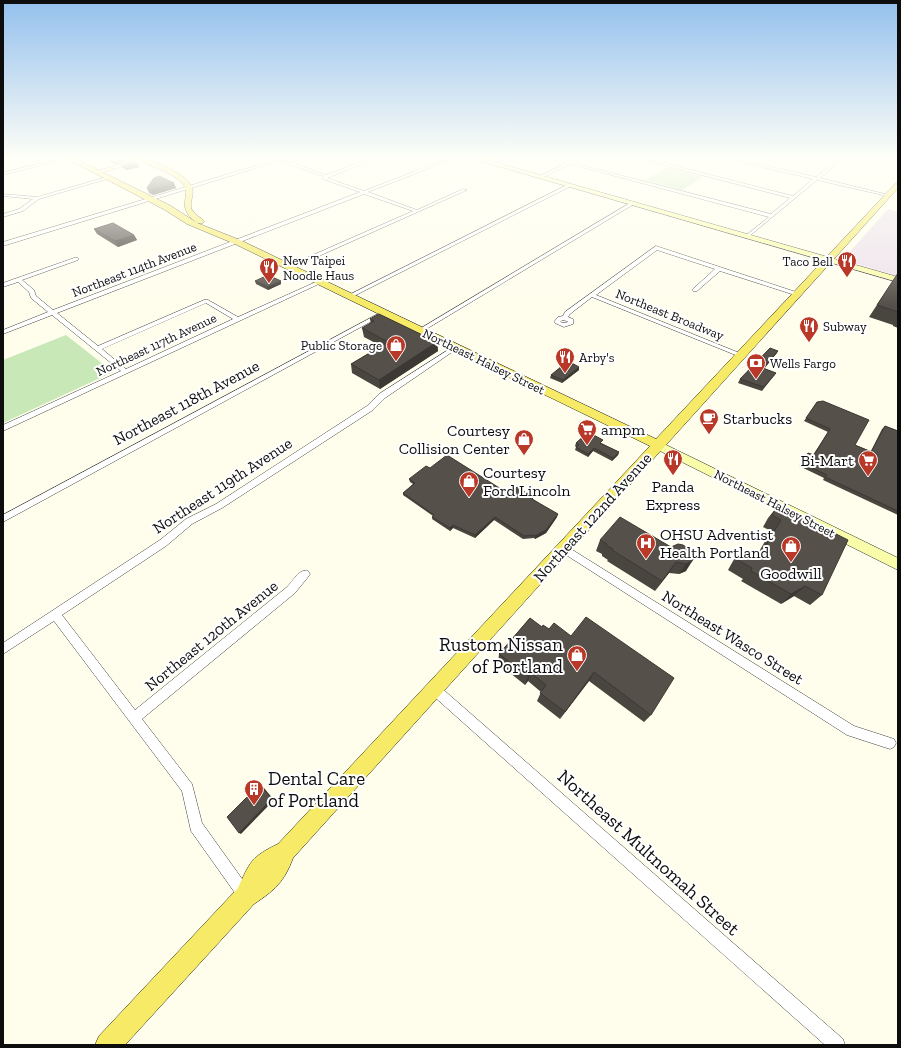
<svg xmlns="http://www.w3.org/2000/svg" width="901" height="1048" viewBox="0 0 901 1048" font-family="'Zilla Slab',serif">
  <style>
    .industrial { fill: #ece1eb }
    .green { fill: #c9e8b7 }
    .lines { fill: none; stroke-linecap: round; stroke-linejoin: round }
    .street-casing { stroke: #404040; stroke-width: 1 }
    .secondary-casing { stroke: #2f2f2f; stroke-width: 1 }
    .primary-casing { stroke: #1e1e1e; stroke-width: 1 }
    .street { fill: #fff; fill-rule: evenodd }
    .secondary { fill: #f9fda9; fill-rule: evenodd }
    .primary { fill: #f6ea66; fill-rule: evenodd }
    .wall { fill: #49453f }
    .shaded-wall { fill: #3c3833 }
    .building { fill: #555049; stroke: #3c3833 }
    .labels { text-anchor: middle; stroke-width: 4; stroke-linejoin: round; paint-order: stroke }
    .far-poi-label { font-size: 13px; fill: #0d0d0d; stroke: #fff; text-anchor: start }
    .far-street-label { font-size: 13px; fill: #0d0d0d; stroke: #fff }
    .street-label { font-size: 16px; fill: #0d0d0d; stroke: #fff }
    .poi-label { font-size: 16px; fill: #0d0d0d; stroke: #fff; text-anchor: start }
    .near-poi-label { font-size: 19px; fill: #0d0d0d; stroke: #fff; text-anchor: end }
    .near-street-label { font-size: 19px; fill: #0d0d0d; stroke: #fff }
  </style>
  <rect width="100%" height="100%" fill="#fffeed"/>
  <polygon class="industrial" points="888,209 898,212 898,276 857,264 846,256"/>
  <g class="green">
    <polygon points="668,167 703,177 682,190 645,180"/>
    <polygon points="66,335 113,372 3,423 3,360"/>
  </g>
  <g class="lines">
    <g class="street-casing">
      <g id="street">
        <polygon points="61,158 69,158 3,175 3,173"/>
        <path d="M 305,158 L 311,158 L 295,164 L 326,175 L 372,158 L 378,158 L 327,178 L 364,191 L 449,158 L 455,158 L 368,192 L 417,210 L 463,189 L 467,190 L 292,268 L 288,268 L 288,266 L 413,211 L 364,194 L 57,313 L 98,346 L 204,300 L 208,300 L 238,317 L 318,281 L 323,282 L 3,431 L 3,425 L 121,371 L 52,315 L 3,334 L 3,330 L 48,312 L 31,298 L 29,292 L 18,282 L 3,287 L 3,283 L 74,258 L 78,258 L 78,260 L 22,280 L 34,290 L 36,296 L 53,310 L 360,192 L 323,179 L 323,176 L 279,161 L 3,246 L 3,242 L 278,159 L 291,163 ZM 206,303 L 233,319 L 126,369 L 102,349 Z"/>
        <polygon points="509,158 515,158 498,166 495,165"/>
        <polygon points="576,158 582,158 573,163 771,214 790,198 636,158 644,158 793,196 813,179 724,158 732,158 816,177 839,159 840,161 820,178 889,195 887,196 817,180 747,238 745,238 745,236 769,217 570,164 541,178 538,177"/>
        <polygon points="107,177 110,178 39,199 23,211 3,217 3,214 19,209 33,199 3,196 3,194 37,197"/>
        <polygon points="567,185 571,186 352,297 347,296"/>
        <polygon points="630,203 634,204 423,331 418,330"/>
        <path d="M 656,246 L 799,293 L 800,294 L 795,295 L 720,271 L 697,291 L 693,291 L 693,289 L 715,269 L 657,250 L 596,295 L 742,354 L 742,356 L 738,356 L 592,297 L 570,314 L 568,317 L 573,319 L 573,324 L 564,327 L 555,323 L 554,322 L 558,317 L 563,316 L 565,312 ZM 562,320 L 567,321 L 568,322 L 564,323 L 560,322 Z"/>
        <polygon points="378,314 383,315 3,522 3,515"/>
        <path d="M 456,345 L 458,346 L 458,348 L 385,398 L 373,410 L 222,508 L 192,524 L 166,546 L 62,615 L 135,710 L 287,587 C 293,581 300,568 308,571 L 310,574 L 308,577 L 295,593 L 142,719 L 192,784 L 202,823 L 250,890 L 252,895 L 250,900 L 245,902 L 240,900 L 191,831 L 182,791 L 54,621 L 3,654 L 3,643 L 160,540 L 186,519 L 216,504 L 367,406 L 379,394 Z"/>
        <polygon points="563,544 854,726 894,739 896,743 894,747 890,749 847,735 560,551 558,548 560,545"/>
        <polygon points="434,683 438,685 843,1039 845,1045 825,1045 430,693 428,689 430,685"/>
      </g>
    </g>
    <g class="secondary-casing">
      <g id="secondary">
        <polygon points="142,158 152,158 97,174 94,172"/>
        <polygon points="470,158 480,158 898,277 898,282"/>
        <polygon points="658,441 898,558 898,570 654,448 652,445 654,442"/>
      </g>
    </g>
    <g class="primary-casing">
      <path id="primary" d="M 66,158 L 74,158 L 171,206 L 197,223 C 173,205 194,196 182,183 C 170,170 150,168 136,158 C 151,158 184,172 191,186 C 196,194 188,203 192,210 C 195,215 200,217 204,221 L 203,223 L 197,223 L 240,240 L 656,439 L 896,183 L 898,182 L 898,188 L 293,858 C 284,882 275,890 254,904 L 125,1045 L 95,1045 L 99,1036 L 238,888 C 250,862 251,857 278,844 L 650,446 L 235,244 L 187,224 L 165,210 Z"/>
    </g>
    <use href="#street" class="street"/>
    <use href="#secondary" class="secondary"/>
    <use href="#primary" class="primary"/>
  </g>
  <g class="wall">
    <polygon points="108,158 125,158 126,161 115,164 109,161"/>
    <polygon points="138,164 139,167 127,170 123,168 122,166"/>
    <polygon points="147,188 176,188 153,195 149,193"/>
    <polygon points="94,229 134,235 137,240 118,247 97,234"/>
    <polygon points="898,273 898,328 893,326 893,325 869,317"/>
    <polygon points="255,281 281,284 268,290 256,284"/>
    <polygon points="370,319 437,342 438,351 380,389 352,373 351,364 381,346 364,337 362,328 371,324"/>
    <polygon points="778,351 776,354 764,369 776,373 762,391 738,383 740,379"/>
    <polygon points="579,367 579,370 562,383 550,378 551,375"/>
    <polygon points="817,402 855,445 871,451 882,429 885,426 898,431 898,515 823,480 824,478 799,466 808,453 813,455 828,432 804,421"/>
    <polygon points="576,443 602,443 601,443 619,452 618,455 612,461 593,451 588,457 575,450 576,447 575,446"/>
    <polygon points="430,468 509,494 533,499 557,517 546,533 535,539 534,538 523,539 494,520 475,538 453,528 450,531 432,519 433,516 403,495 403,493 413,484 410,482 409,479"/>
    <polygon points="777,507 822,595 810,605 794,596 781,604 741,581 743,579 728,570 733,561 741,550 757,555 771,531 763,527 768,518"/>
    <polygon points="600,540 691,550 686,571 679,574 669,573 655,591 607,561 608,560 602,556 602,554 596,551"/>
    <polygon points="530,618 651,715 644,722 589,681 560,719 537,701 541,692 528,681 525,685 498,663 499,654"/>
  </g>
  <g class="shaded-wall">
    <polygon points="113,158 125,158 126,161 115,164"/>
    <polygon points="138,164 139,167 127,170 126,168"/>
    <polygon points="174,183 176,188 153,195 151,190"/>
    <polygon points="134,235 137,240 118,247 115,241"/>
    <polygon points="281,281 281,284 268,290 268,287"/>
    <polygon points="437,342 438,351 380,389 379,380"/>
    <polygon points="778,351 776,354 761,372 763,368"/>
    <polygon points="579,367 579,370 562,383 563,380"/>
    <polygon points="594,448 593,451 588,457 588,454"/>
    <polygon points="619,452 618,455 612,461 613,458"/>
    <polygon points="558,514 557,517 546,533 535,539 535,536"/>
    <polygon points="495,517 494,520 475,538 475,535"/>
    <polygon points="453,525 453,528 450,531 450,528"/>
    <polygon points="693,560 686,571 679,574 686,564"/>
    <polygon points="676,562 669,573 655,591 662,581"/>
    <polygon points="805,586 794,596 781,604 791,594"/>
    <polygon points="594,672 589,681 560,719 565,712"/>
    <polygon points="531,673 528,681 525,685 528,676"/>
    <polygon points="257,781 259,782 274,800 241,834 239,833"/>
  </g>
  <g class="building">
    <polygon points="133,162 138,164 126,168 122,166"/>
    <polygon points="159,176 174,183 151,190 147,188 154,178"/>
    <polygon points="113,223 134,235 115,241 94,229"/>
    <polygon points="898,273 898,312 877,305"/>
    <polygon points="268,275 281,281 268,287 255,281"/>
    <polygon points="379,314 437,342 379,380 351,364 388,342 362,328 374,321 370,319"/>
    <polygon points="770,348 778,351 763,368 776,373 764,387 740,379"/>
    <polygon points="568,361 579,367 563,380 551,375"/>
    <polygon points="823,401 869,420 855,445 871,452 885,426 898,431 898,511 825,477 827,475 802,463 808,453 814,455 830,429 806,418 817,402"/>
    <polygon points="588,432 603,440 600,443 619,452 613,458 594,448 588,454 576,447 579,445 576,443"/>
    <polygon points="447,455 509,494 517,487 534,497 532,499 558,514 546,530 535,536 534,535 524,536 495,517 475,535 453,525 450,528 432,517 434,515 403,493 415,483 409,479 426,466 430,468"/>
    <polygon points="777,507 786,511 787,509 848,540 822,595 805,586 791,594 751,571 752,568 736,559 741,550 760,555 781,520 772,515"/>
    <polygon points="620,517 671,547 678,544 683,545 691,550 694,557 693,560 686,564 676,562 662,581 612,550 613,549 606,545 607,544 600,540"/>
    <polygon points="586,617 674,678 651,715 594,672 565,712 540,693 546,685 531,673 528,676 499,654 530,618 542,627 543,625 549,629 554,623 571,636"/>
    <polygon points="257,781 272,799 239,833 227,817 253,791 251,788"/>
  </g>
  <linearGradient id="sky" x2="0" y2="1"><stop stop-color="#93c0ed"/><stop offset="0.52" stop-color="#fffff7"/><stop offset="1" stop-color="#fffff7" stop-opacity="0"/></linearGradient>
  <rect width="901" height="305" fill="url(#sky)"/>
  <defs>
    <g id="restaurant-pin" transform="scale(1)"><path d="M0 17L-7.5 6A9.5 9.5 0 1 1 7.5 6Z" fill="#ba3827" stroke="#fff"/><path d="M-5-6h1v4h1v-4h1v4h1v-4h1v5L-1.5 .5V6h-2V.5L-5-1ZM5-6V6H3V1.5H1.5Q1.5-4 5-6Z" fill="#fff"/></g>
    <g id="shop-pin" transform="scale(1)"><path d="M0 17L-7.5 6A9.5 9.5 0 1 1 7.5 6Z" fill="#ba3827" stroke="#fff"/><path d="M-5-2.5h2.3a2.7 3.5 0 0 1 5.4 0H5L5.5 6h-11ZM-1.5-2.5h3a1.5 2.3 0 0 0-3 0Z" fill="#fff"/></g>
    <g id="bank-pin" transform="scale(1)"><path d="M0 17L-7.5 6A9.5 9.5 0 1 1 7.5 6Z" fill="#ba3827" stroke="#fff"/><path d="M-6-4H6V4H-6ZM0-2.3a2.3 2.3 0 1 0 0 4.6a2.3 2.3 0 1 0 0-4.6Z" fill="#fff"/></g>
    <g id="cafe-pin" transform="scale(1)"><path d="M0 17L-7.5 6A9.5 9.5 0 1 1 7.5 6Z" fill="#ba3827" stroke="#fff"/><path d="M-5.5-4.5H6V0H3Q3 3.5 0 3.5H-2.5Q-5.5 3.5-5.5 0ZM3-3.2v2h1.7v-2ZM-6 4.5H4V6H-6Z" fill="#fff"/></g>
    <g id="supermarket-pin" transform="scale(1)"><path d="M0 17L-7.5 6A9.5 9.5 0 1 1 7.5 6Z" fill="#ba3827" stroke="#fff"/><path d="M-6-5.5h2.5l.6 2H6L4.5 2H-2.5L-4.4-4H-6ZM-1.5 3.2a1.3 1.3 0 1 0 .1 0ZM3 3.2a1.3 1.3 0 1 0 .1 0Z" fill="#fff"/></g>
    <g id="hospital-pin" transform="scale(1)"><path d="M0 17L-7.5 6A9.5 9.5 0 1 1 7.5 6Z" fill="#ba3827" stroke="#fff"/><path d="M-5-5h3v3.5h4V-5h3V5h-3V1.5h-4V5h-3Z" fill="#fff"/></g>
    <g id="building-pin" transform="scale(1)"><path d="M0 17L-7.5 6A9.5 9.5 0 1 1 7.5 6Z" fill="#ba3827" stroke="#fff"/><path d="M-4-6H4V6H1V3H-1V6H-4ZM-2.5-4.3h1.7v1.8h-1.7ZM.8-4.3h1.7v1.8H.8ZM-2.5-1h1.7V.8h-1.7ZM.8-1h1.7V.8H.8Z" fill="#fff"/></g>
  </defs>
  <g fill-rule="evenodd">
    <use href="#restaurant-pin" x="847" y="261"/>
    <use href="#restaurant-pin" x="269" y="267"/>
    <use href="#restaurant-pin" x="809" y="326"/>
    <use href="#shop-pin" x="396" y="345"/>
    <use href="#restaurant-pin" x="565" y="357"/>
    <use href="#bank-pin" x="756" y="363"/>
    <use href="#cafe-pin" x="709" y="418"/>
    <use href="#supermarket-pin" x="587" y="429"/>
    <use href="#shop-pin" x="524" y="439"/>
    <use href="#restaurant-pin" x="673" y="459"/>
    <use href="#supermarket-pin" x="868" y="460"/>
    <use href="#shop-pin" x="469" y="481"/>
    <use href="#hospital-pin" x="646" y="543"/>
    <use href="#shop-pin" x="791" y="546"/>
    <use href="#shop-pin" x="577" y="655"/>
    <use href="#building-pin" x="254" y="789"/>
  </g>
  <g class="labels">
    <g class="far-poi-label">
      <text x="283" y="265">New Taipei<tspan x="283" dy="15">Noodle Haus</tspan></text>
      <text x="833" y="266" text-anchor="end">Taco Bell</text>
      <text x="823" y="331">Subway</text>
      <text x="382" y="350" text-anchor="end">Public Storage</text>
      <text x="579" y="362">Arby's</text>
      <text x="770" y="368">Wells Fargo</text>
    </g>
    <g class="far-street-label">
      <text transform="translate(134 269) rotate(-21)" y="5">Northeast 114th Avenue</text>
      <text transform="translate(670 314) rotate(22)" y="5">Northeast Broadway</text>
      <text transform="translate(156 344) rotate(-25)" y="5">Northeast 117th Avenue</text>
      <text transform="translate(484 361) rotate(26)" y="5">Northeast Halsey Street</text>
      <text transform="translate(775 503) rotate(27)" y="5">Northeast Halsey Street</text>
    </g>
    <g class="street-label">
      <text transform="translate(186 402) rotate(-28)" y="6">Northeast 118th Avenue</text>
      <text transform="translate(222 485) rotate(-33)" y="6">Northeast 119th Avenue</text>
      <text transform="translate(592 517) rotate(-48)" y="6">Northeast 122nd Avenue</text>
      <text transform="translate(211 635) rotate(-39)" y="6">Northeast 120th Avenue</text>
      <text transform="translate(733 637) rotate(32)" y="6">Northeast Wasco Street</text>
    </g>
    <g class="poi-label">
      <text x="723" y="424">Starbucks</text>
      <text x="601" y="435">ampm</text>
      <text x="510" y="436" text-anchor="end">Courtesy<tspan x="510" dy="18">Collision Center</tspan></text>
      <text x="854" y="466" text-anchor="end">Bi-Mart</text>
      <text x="483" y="478">Courtesy<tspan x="483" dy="18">Ford Lincoln</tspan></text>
      <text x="673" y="492" text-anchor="middle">Panda<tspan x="673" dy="18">Express</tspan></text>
      <text x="660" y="540">OHSU Adventist<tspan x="660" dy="18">Health Portland</tspan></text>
      <text x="791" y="579" text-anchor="middle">Goodwill</text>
    </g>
    <g class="near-poi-label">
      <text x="563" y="651">Rustom Nissan<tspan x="563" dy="22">of Portland</tspan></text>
      <text x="268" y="785" text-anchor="start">Dental Care<tspan x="268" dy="22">of Portland</tspan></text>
    </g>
    <g class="near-street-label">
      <text transform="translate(649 852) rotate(42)" y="7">Northeast Multnomah Street</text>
    </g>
  </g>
  <rect width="901" height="1048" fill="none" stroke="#0d0d0d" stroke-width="8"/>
</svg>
